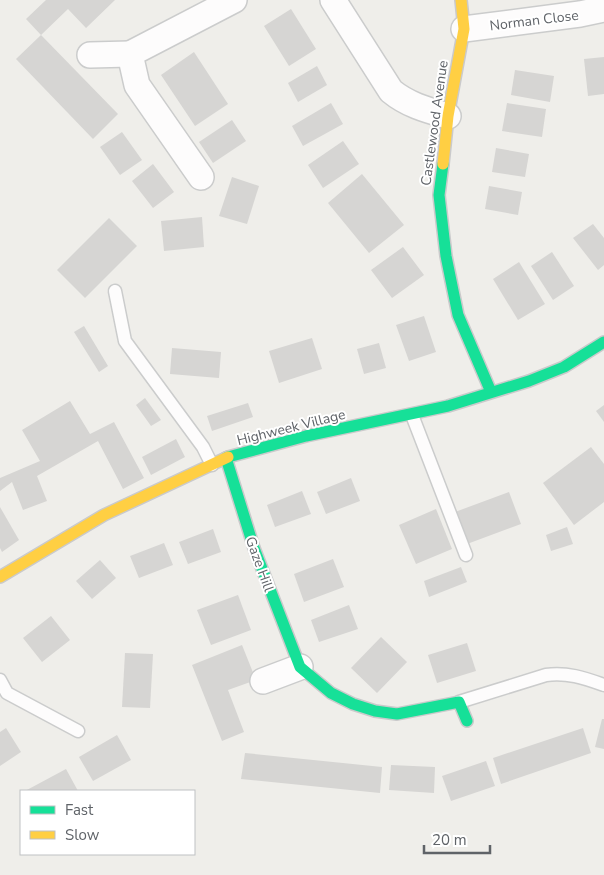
<svg xmlns="http://www.w3.org/2000/svg" width="604" height="875" viewBox="0 0 604 875" font-family="'Nunito Sans',sans-serif">
  <style>
    .building { fill: #d6d5d3 }
    .lines { fill: none; stroke-linecap: round; stroke-linejoin: round }
    .lane-casing { stroke: #cbcccc; stroke-width: 15 }
    .street-casing { stroke: #cbcccc; stroke-width: 28 }
    .fast-casing { stroke: #cacacb; stroke-width: 14 }
    .slow-casing { stroke: #cacacb; stroke-width: 14 }
    .lane { stroke: #fdfcfc; stroke-width: 12 }
    .street { stroke: #fdfcfc; stroke-width: 25 }
    .fast { stroke: #16e098; stroke-width: 11 }
    .slow { stroke: #ffcf43; stroke-width: 11 }
    .labels { text-anchor: middle; stroke-width: 4; stroke-linejoin: round; paint-order: stroke }
    .street-label { font-size: 14px; fill: #5f6368; stroke: #fff }
  </style>
  <rect width="100%" height="100%" fill="#efeeea"/>
  <g class="building">
    <polygon points="46,0 115,0 86,28 68,9 41,35 26,19"/>
    <polygon points="291,9 316,49 289,66 264,26"/>
    <polygon points="41,35 118,114 93,139 16,59"/>
    <polygon points="194,52 228,104 195,126 161,75"/>
    <polygon points="604,57 604,94 588,96 584,59"/>
    <polygon points="317,66 327,85 298,102 288,83"/>
    <polygon points="515,70 554,76 550,102 511,95"/>
    <polygon points="331,103 343,124 303,146 292,126"/>
    <polygon points="507,103 546,109 542,137 502,131"/>
    <polygon points="232,120 246,141 213,163 199,142"/>
    <polygon points="122,132 142,160 120,175 100,147"/>
    <polygon points="343,141 359,164 323,188 308,165"/>
    <polygon points="496,148 529,154 525,177 492,172"/>
    <polygon points="153,164 174,192 153,208 132,181"/>
    <polygon points="362,174 404,225 369,253 328,203"/>
    <polygon points="232,177 259,186 247,224 219,216"/>
    <polygon points="489,186 522,192 518,215 485,209"/>
    <polygon points="202,217 204,247 164,251 161,221"/>
    <polygon points="109,218 137,246 85,298 57,270"/>
    <polygon points="593,224 604,238 604,265 598,270 573,238"/>
    <polygon points="403,247 424,275 392,298 371,270"/>
    <polygon points="552,252 574,286 553,300 531,266"/>
    <polygon points="519,262 545,304 518,320 493,279"/>
    <polygon points="424,316 436,352 409,361 396,325"/>
    <polygon points="84,326 108,366 99,372 74,332"/>
    <polygon points="312,338 322,369 279,383 269,351"/>
    <polygon points="379,343 386,368 364,374 357,349"/>
    <polygon points="172,348 221,352 219,378 170,374"/>
    <polygon points="145,398 161,420 151,426 136,405"/>
    <polygon points="70,401 90,434 114,422 144,478 123,489 98,441 37,476 47,501 23,510 12,482 0,491 0,478 40,461 22,430"/>
    <polygon points="248,403 253,417 212,431 207,416"/>
    <polygon points="604,405 604,422 596,411"/>
    <polygon points="176,439 185,457 151,475 142,457"/>
    <polygon points="591,447 604,464 604,502 574,525 543,483"/>
    <polygon points="351,478 360,501 326,514 317,492"/>
    <polygon points="302,491 311,514 275,527 267,505"/>
    <polygon points="509,492 521,524 467,544 455,512"/>
    <polygon points="0,507 19,540 2,552 0,548"/>
    <polygon points="436,509 452,549 416,564 399,525"/>
    <polygon points="567,527 573,544 551,551 546,535"/>
    <polygon points="213,529 221,552 188,564 179,542"/>
    <polygon points="164,543 173,565 139,578 130,556"/>
    <polygon points="333,559 344,587 304,602 294,574"/>
    <polygon points="100,560 116,578 92,599 76,581"/>
    <polygon points="461,567 467,582 429,597 424,581"/>
    <polygon points="238,595 251,630 211,645 197,610"/>
    <polygon points="349,605 358,629 319,642 311,620"/>
    <polygon points="51,616 70,640 42,662 23,638"/>
    <polygon points="381,637 407,662 377,693 351,668"/>
    <polygon points="467,643 476,671 437,683 428,655"/>
    <polygon points="242,645 256,680 228,690 244,732 222,741 192,665"/>
    <polygon points="125,653 153,654 150,708 122,707"/>
    <polygon points="602,719 604,719 604,749 595,747"/>
    <polygon points="6,728 21,752 0,766 0,732"/>
    <polygon points="583,728 591,753 501,784 493,758"/>
    <polygon points="117,735 131,760 93,781 79,757"/>
    <polygon points="245,753 382,767 380,793 241,779"/>
    <polygon points="486,761 495,786 451,801 442,776"/>
    <polygon points="391,765 435,767 434,793 389,790"/>
    <polygon points="66,769 78,791 25,791"/>
  </g>
  <g class="lines">
    <g class="lane-casing">
      <g id="lane">
        <polyline points="115,291 125,341 203,447 212,465"/>
        <polyline points="412,415 466,555"/>
        <polyline points="0,680 7,693 78,731"/>
        <path d="M 459,702 L 546,675 C 567,672 584,678 604,685"/>
      </g>
    </g>
    <g class="street-casing">
      <g id="street">
        <path d="M 333,0 L 391,91 C 408,105 427,110 448,116"/>
        <polyline points="464,29 580,14 604,9"/>
        <polyline points="90,55 130,54"/>
        <polyline points="201,177 137,85 130,54 234,0"/>
        <polyline points="263,681 300,667"/>
      </g>
    </g>
    <g class="fast-casing">
      <g id="fast">
        <polyline points="443,164 439,195 446,256 458,315 491,392"/>
        <polyline points="228,457 306,436 448,406 529,381 564,367 604,342"/>
        <polyline points="226,458 254,548 300,667 331,693 353,704 375,711 397,714 459,702 467,721"/>
      </g>
    </g>
    <g class="slow-casing">
      <g id="slow">
        <polyline points="443,164 448,116 464,29 461,0"/>
        <polyline points="0,577 104,515 228,457"/>
      </g>
    </g>
    <use href="#lane" class="lane"/>
    <use href="#street" class="street"/>
    <use href="#fast" class="fast"/>
    <use href="#slow" class="slow"/>
  </g>
  <g class="labels">
    <g class="street-label">
      <text transform="translate(534 20) rotate(-7)" y="5">Norman Close</text>
      <text transform="translate(434 123) rotate(-82)" y="5">Castlewood Avenue</text>
      <text transform="translate(291 427) rotate(-14)" y="5">Highweek Village</text>
      <text transform="translate(260 564) rotate(70)" y="5">Gaze Hill</text>
    </g>
  </g>
  <rect x="20" y="790" width="175" height="65" fill="#ffffff" stroke="#bfc1c3"/>
  <rect x="30" y="806" width="25" height="8" fill="#16e098" stroke="#bfc1c3"/>
  <text x="65" y="815" font-size="15" fill="#5f6368">Fast</text>
  <rect x="30" y="831" width="25" height="8" fill="#ffcf43" stroke="#bfc1c3"/>
  <text x="65" y="840" font-size="15" fill="#5f6368">Slow</text>
  <path d="M424 845v8h66v-8" fill="none" stroke="#5f6368" stroke-width="2.5"/>
  <text x="432" y="845" font-size="15" fill="#5f6368" stroke="#ffffff" stroke-width="4" paint-order="stroke">20 m</text>
</svg>
